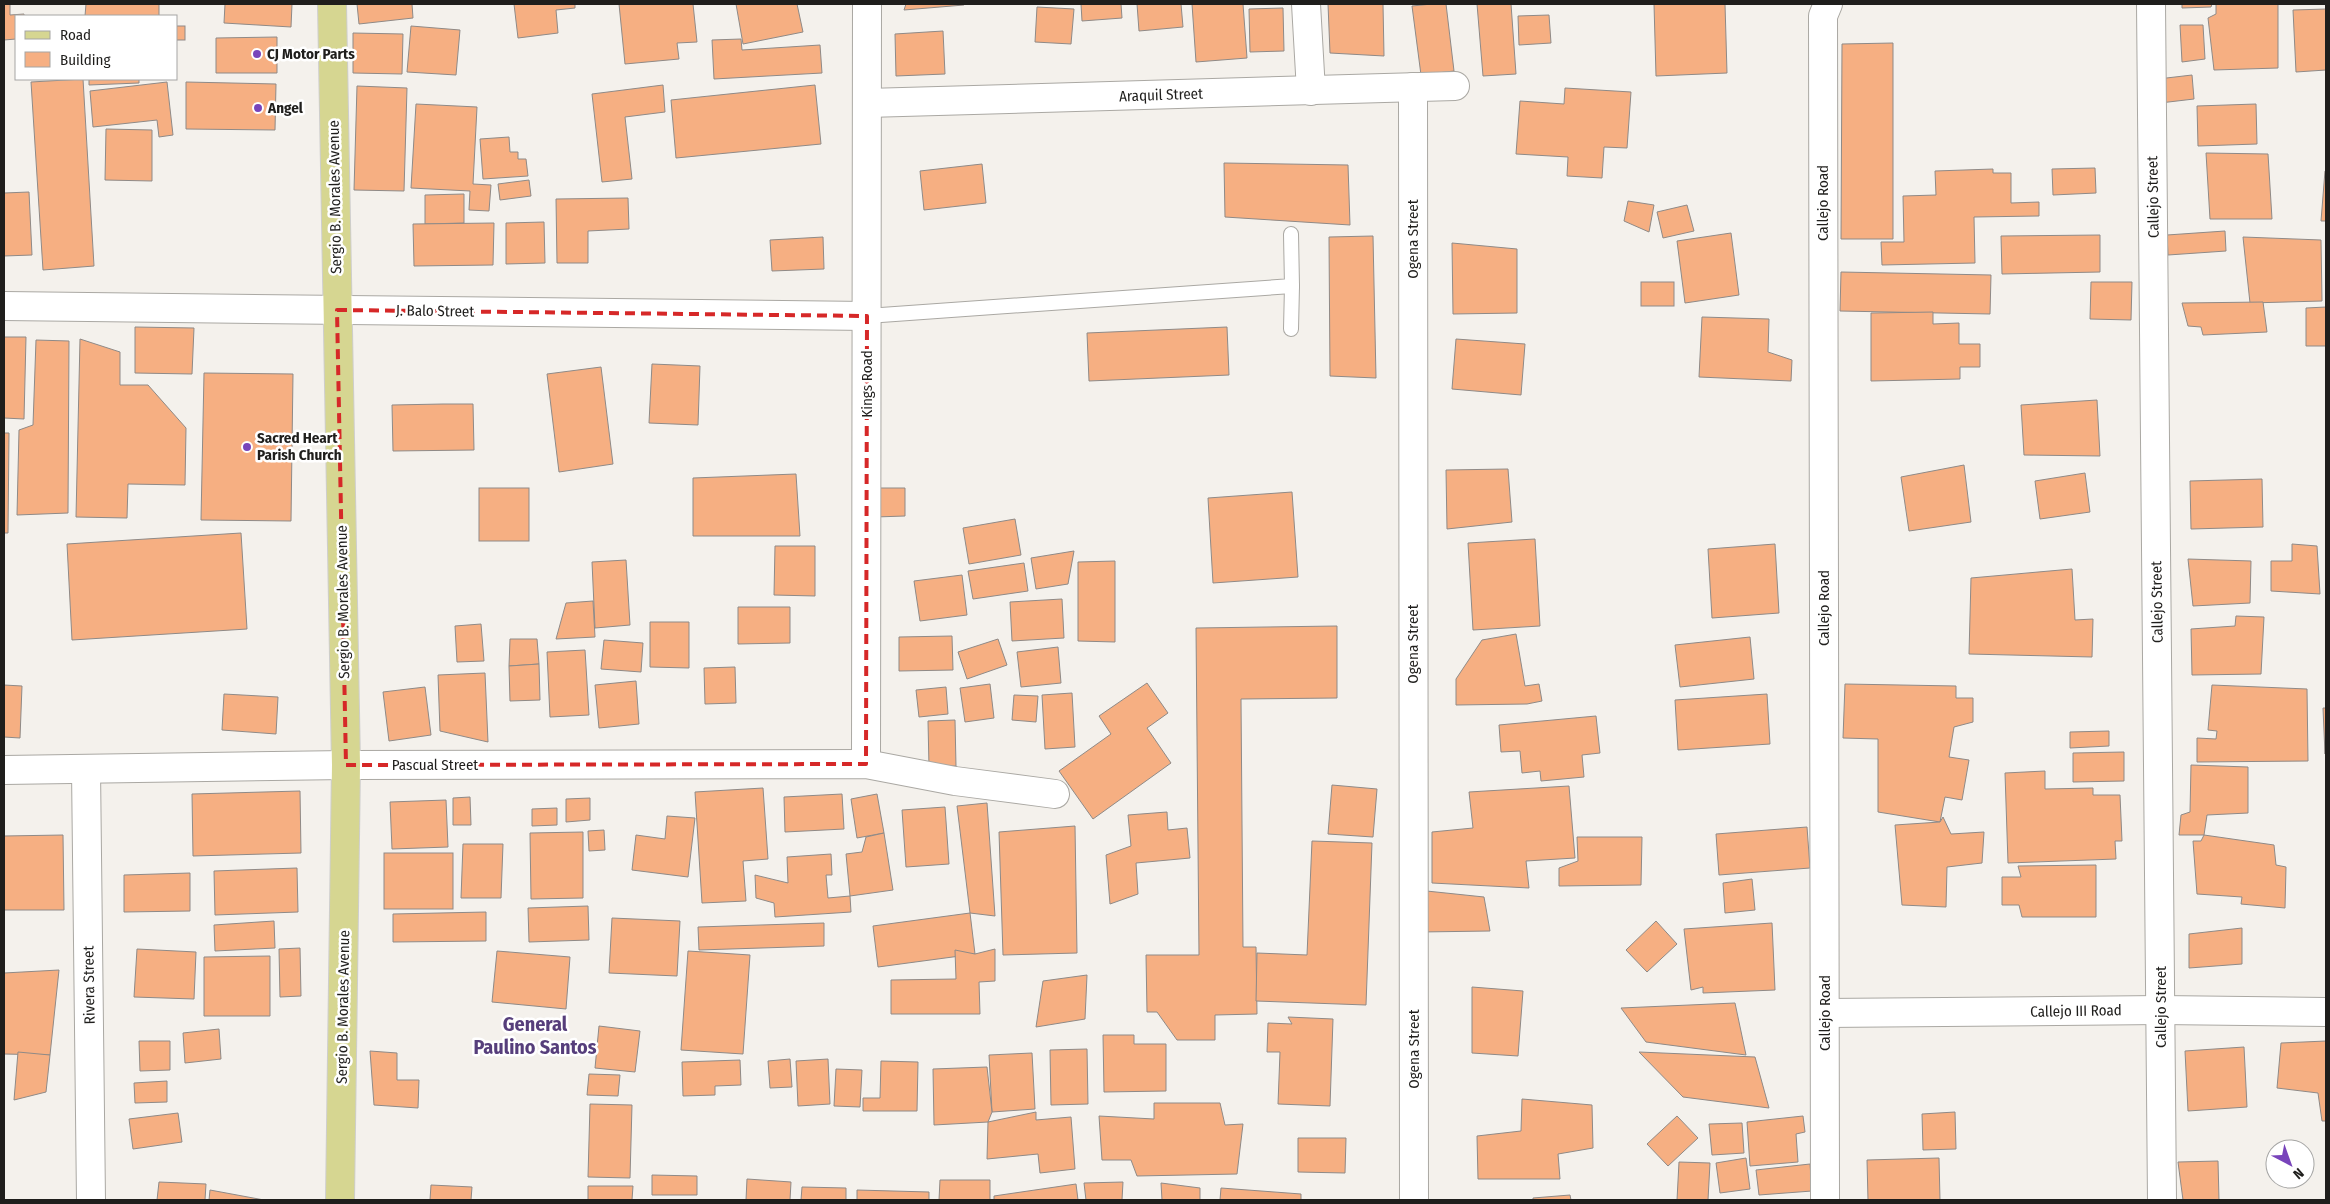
<svg xmlns="http://www.w3.org/2000/svg" width="2330" height="1204" viewBox="0 0 2330 1204" font-family="'Fira Sans Condensed',sans-serif">
  <style>
    .building { fill: #f6af82; stroke: #8f8a87 }
    .lines { fill: none; stroke-linecap: round; stroke-linejoin: round }
    .lane-casing { stroke: #aaa8a3; stroke-width: 16 }
    .street-casing { stroke: #aaa8a3; stroke-width: 30 }
    .primary-casing { stroke: #cececd; stroke-width: 30 }
    .lane { stroke: #fff; stroke-width: 14 }
    .street { stroke: #fff; stroke-width: 28 }
    .primary { stroke: #d6d691; stroke-width: 28 }
    .marked { fill: none; stroke: #d62828; stroke-width: 4; stroke-dasharray: 10 6; stroke-linejoin: round }
    .poi-dot { fill: #7844bb; stroke: #fff; stroke-width: 2 }
    .labels { text-anchor: middle; stroke-width: 5; stroke-linejoin: round; paint-order: stroke }
    .poi-label { font-size: 15px; font-weight: bold; fill: #1f1e1c; stroke: #fff; text-anchor: start }
    .street-label { font-size: 15px; fill: #1f1e1c; stroke: #fff }
    .district-label { font-size: 20px; font-weight: bold; fill: #563e7b; stroke: #fff }
  </style>
  <rect width="100%" height="100%" fill="#f4f1ec"/>
  <g class="building">
    <polygon points="4,4 10,4 10,15 24,14 24,16 16,16 16,39 4,40"/>
    <polygon points="86,4 159,4 159,16 85,16"/>
    <polygon points="225,4 292,4 291,27 224,23"/>
    <polygon points="357,4 412,4 413,18 359,24"/>
    <polygon points="514,4 575,4 575,8 556,10 558,33 518,38"/>
    <polygon points="619,4 693,4 697,42 677,43 679,59 625,64"/>
    <polygon points="736,4 797,4 803,32 743,44"/>
    <polygon points="906,4 964,4 964,5 904,10"/>
    <polygon points="1081,4 1121,4 1122,18 1082,21"/>
    <polygon points="1137,4 1181,4 1183,27 1139,31"/>
    <polygon points="1192,4 1243,4 1247,58 1196,62"/>
    <polygon points="1328,4 1383,4 1384,56 1330,53"/>
    <polygon points="1432,4 1446,4 1454,71 1421,75 1412,6"/>
    <polygon points="1477,4 1511,4 1516,74 1483,76"/>
    <polygon points="1654,4 1725,4 1727,73 1656,76"/>
    <polygon points="2182,4 2212,4 2211,7 2182,8"/>
    <polygon points="2216,4 2278,4 2278,68 2214,70 2208,18 2216,14"/>
    <polygon points="1037,7 1074,9 1071,44 1035,42"/>
    <polygon points="1283,8 1284,51 1250,52 1249,9"/>
    <polygon points="2326,9 2326,70 2296,72 2293,10"/>
    <polygon points="1549,15 1551,43 1519,45 1518,16"/>
    <polygon points="2180,25 2203,25 2205,59 2182,62"/>
    <rect x="176" y="26" width="9" height="14"/>
    <polygon points="411,26 460,30 456,75 407,72"/>
    <polygon points="943,31 945,74 896,76 895,34"/>
    <polygon points="353,33 403,34 402,74 353,73"/>
    <polygon points="277,37 277,73 216,73 216,38"/>
    <polygon points="741,39 742,50 820,45 822,73 714,79 712,40"/>
    <polygon points="1893,43 1893,239 1841,239 1842,44"/>
    <polygon points="2192,75 2194,99 2160,103 2158,79"/>
    <polygon points="83,79 94,266 43,270 31,82"/>
    <polygon points="89,79 139,79 139,83 89,85"/>
    <polygon points="167,82 173,135 159,137 157,120 93,127 90,91"/>
    <polygon points="186,82 276,84 275,130 186,129"/>
    <polygon points="663,85 665,112 625,117 632,179 602,182 592,94"/>
    <polygon points="815,85 821,144 676,158 671,100"/>
    <polygon points="357,86 407,88 404,191 354,190"/>
    <polygon points="1565,88 1631,92 1627,148 1604,147 1602,178 1567,176 1568,157 1516,154 1520,101 1564,104"/>
    <polygon points="416,104 477,107 473,184 491,185 489,211 469,210 470,191 411,188"/>
    <polygon points="2256,104 2257,144 2198,146 2197,106"/>
    <polygon points="106,129 152,130 152,181 105,180"/>
    <polygon points="509,137 510,152 518,152 518,159 526,159 528,176 483,179 480,139"/>
    <polygon points="2206,153 2268,154 2272,219 2210,219"/>
    <polygon points="1224,163 1348,165 1350,225 1225,217"/>
    <polygon points="982,164 986,203 924,210 920,171"/>
    <polygon points="2095,168 2096,193 2053,195 2052,169"/>
    <polygon points="1993,169 1993,173 2011,173 2011,203 2039,202 2039,216 1974,217 1975,263 1882,265 1881,242 1904,242 1903,196 1936,195 1935,171"/>
    <polygon points="2325,171 2326,171 2326,221 2321,221"/>
    <polygon points="529,180 531,196 500,200 498,184"/>
    <polygon points="29,192 32,255 4,256 4,193"/>
    <polygon points="464,194 464,223 425,224 425,195"/>
    <polygon points="628,198 629,229 588,231 588,263 557,263 556,199"/>
    <polygon points="1628,201 1654,205 1649,232 1624,221"/>
    <polygon points="1687,205 1694,231 1663,238 1657,212"/>
    <polygon points="544,222 545,263 506,264 506,223"/>
    <polygon points="494,223 493,265 414,266 413,224"/>
    <polygon points="2225,231 2226,251 2168,255 2167,235"/>
    <polygon points="1731,233 1739,295 1685,303 1677,241"/>
    <polygon points="2100,235 2100,272 2002,274 2001,236"/>
    <polygon points="1373,236 1376,378 1330,376 1329,237"/>
    <polygon points="823,237 824,269 772,271 770,240"/>
    <polygon points="2243,237 2321,240 2322,301 2250,303"/>
    <polygon points="1452,243 1517,249 1517,313 1453,314"/>
    <polygon points="1841,272 1991,275 1990,314 1840,311"/>
    <rect x="1641" y="282" width="33" height="24"/>
    <polygon points="2091,282 2132,282 2131,320 2090,319"/>
    <polygon points="2263,302 2267,332 2203,335 2201,327 2188,326 2182,303"/>
    <polygon points="2326,307 2326,346 2306,346 2306,308"/>
    <polygon points="1933,312 1933,324 1959,323 1959,344 1980,344 1980,367 1960,367 1960,379 1871,381 1871,313"/>
    <polygon points="1702,317 1769,319 1768,352 1792,360 1791,381 1699,377"/>
    <polygon points="135,327 194,328 192,374 135,373"/>
    <polygon points="1227,327 1229,375 1089,381 1087,333"/>
    <polygon points="4,337 26,337 24,419 4,418"/>
    <polygon points="80,339 120,352 120,385 148,385 186,428 185,485 128,484 127,518 76,517"/>
    <polygon points="1456,339 1525,344 1521,395 1452,389"/>
    <polygon points="36,340 69,341 68,513 17,515 19,430 33,425"/>
    <polygon points="652,364 700,366 698,425 649,423"/>
    <polygon points="601,367 613,464 559,472 547,374"/>
    <polygon points="204,373 293,374 291,521 201,520"/>
    <polygon points="2097,400 2100,456 2024,455 2021,405"/>
    <polygon points="443,404 473,404 474,450 393,451 392,405"/>
    <polygon points="4,433 9,433 8,533 4,533"/>
    <polygon points="1964,465 1971,522 1909,531 1901,477"/>
    <polygon points="1508,469 1512,522 1447,529 1446,470"/>
    <polygon points="2085,473 2090,512 2040,519 2035,481"/>
    <polygon points="796,474 800,536 693,536 693,478"/>
    <polygon points="2262,479 2263,527 2191,529 2190,481"/>
    <rect x="479" y="488" width="50" height="53"/>
    <polygon points="875,488 905,488 905,516 875,517"/>
    <polygon points="1292,492 1298,577 1213,583 1208,498"/>
    <polygon points="1015,519 1021,555 969,564 963,528"/>
    <polygon points="241,533 247,629 72,640 67,544"/>
    <polygon points="1535,539 1540,626 1473,630 1468,543"/>
    <polygon points="1775,544 1779,613 1712,618 1708,549"/>
    <polygon points="2292,544 2317,546 2320,594 2271,591 2271,561 2292,561"/>
    <polygon points="775,546 815,546 815,596 774,595"/>
    <polygon points="1074,551 1068,584 1036,589 1031,558"/>
    <polygon points="2188,559 2251,561 2250,603 2193,606"/>
    <polygon points="626,560 630,625 595,628 592,562"/>
    <polygon points="1115,561 1115,642 1078,641 1078,562"/>
    <polygon points="1024,563 1028,591 973,599 968,571"/>
    <polygon points="2072,569 2075,620 2093,619 2092,657 1969,654 1971,578"/>
    <polygon points="962,575 967,615 920,621 914,581"/>
    <polygon points="1062,599 1064,638 1012,641 1010,602"/>
    <polygon points="593,601 595,637 556,639 566,603"/>
    <polygon points="738,607 790,607 790,643 738,644"/>
    <polygon points="2236,616 2264,617 2261,674 2192,675 2191,629 2235,626"/>
    <polygon points="650,622 689,622 689,668 650,667"/>
    <polygon points="481,624 484,661 457,662 455,626"/>
    <polygon points="1337,626 1337,698 1241,699 1243,947 1256,947 1257,1014 1215,1015 1215,1040 1177,1040 1157,1012 1147,1012 1146,955 1199,955 1196,628"/>
    <polygon points="1516,634 1525,686 1539,684 1542,701 1527,704 1456,705 1456,679 1482,640"/>
    <polygon points="952,636 953,670 899,671 899,637"/>
    <polygon points="1750,637 1754,679 1680,687 1675,645"/>
    <polygon points="510,639 537,639 539,664 509,666"/>
    <polygon points="998,639 1007,665 967,679 958,652"/>
    <polygon points="604,640 643,643 641,672 601,669"/>
    <polygon points="1058,647 1061,683 1021,687 1017,652"/>
    <polygon points="585,650 589,715 550,717 547,652"/>
    <polygon points="539,664 540,700 510,701 509,666"/>
    <polygon points="735,667 736,703 705,704 704,668"/>
    <polygon points="485,673 488,742 440,731 438,675"/>
    <polygon points="636,681 639,724 599,728 595,685"/>
    <polygon points="1147,683 1168,713 1147,728 1171,763 1093,819 1059,771 1111,734 1099,716"/>
    <polygon points="990,684 994,718 965,722 960,688"/>
    <polygon points="1845,684 1956,686 1956,698 1973,698 1973,722 1954,727 1949,757 1969,760 1962,800 1945,797 1940,822 1878,812 1878,739 1843,738"/>
    <polygon points="4,685 22,686 20,738 4,737"/>
    <polygon points="2212,685 2307,689 2308,761 2197,762 2197,738 2216,739 2217,731 2208,730"/>
    <polygon points="425,687 431,735 389,741 383,692"/>
    <polygon points="946,687 948,714 919,717 916,690"/>
    <polygon points="1072,693 1075,747 1045,749 1042,695"/>
    <polygon points="224,694 278,697 276,734 222,730"/>
    <polygon points="1767,694 1770,744 1678,750 1675,700"/>
    <polygon points="1014,695 1038,696 1036,722 1012,720"/>
    <polygon points="2323,708 2326,708 2325,754"/>
    <polygon points="1596,716 1600,753 1582,755 1584,777 1541,781 1540,771 1522,773 1520,751 1501,752 1499,725"/>
    <polygon points="955,720 956,766 929,767 928,721"/>
    <polygon points="2109,731 2109,746 2070,748 2070,732"/>
    <polygon points="2124,752 2124,781 2073,782 2073,753"/>
    <polygon points="2191,765 2248,767 2248,813 2207,815 2204,835 2179,835 2181,815 2190,812"/>
    <polygon points="2045,771 2045,789 2093,788 2093,795 2120,795 2122,841 2115,841 2116,859 2008,863 2005,773"/>
    <polygon points="1332,785 1377,789 1373,837 1328,834"/>
    <polygon points="1569,786 1575,858 1526,861 1529,888 1432,883 1432,832 1473,828 1469,792"/>
    <polygon points="763,788 768,859 743,861 746,901 702,903 695,792"/>
    <polygon points="300,791 301,853 193,856 192,794"/>
    <polygon points="842,794 844,829 785,832 784,797"/>
    <polygon points="877,794 884,833 857,838 851,799"/>
    <polygon points="470,797 471,825 453,825 453,798"/>
    <polygon points="590,798 590,820 566,822 566,799"/>
    <polygon points="446,800 448,847 392,849 390,802"/>
    <polygon points="987,803 995,916 970,913 957,806"/>
    <polygon points="945,807 949,864 906,867 902,810"/>
    <polygon points="557,808 557,825 532,826 532,809"/>
    <polygon points="1167,812 1168,830 1187,828 1190,858 1136,863 1138,894 1110,904 1106,855 1131,846 1128,815"/>
    <polygon points="667,816 695,818 688,877 632,870 636,835 665,839"/>
    <polygon points="1943,817 1951,834 1984,832 1982,863 1947,867 1946,907 1902,905 1895,825 1940,822"/>
    <polygon points="1075,826 1077,953 1003,955 999,832"/>
    <polygon points="1807,827 1810,868 1719,875 1716,834"/>
    <polygon points="604,830 605,850 589,851 588,831"/>
    <polygon points="583,832 583,898 531,899 530,833"/>
    <polygon points="884,833 893,890 850,896 846,854 862,852 866,837"/>
    <polygon points="63,835 64,910 4,910 4,836"/>
    <polygon points="2204,835 2274,845 2276,865 2286,867 2285,908 2241,904 2242,897 2197,894 2193,841 2201,841"/>
    <polygon points="1577,837 1642,837 1641,885 1559,886 1559,868 1578,861"/>
    <polygon points="1312,841 1372,843 1366,1005 1256,1001 1257,953 1307,955"/>
    <polygon points="463,844 503,844 501,898 461,898"/>
    <rect x="384" y="853" width="69" height="56"/>
    <polygon points="831,854 832,875 826,875 828,898 850,896 851,912 775,917 774,903 756,898 755,875 788,883 787,857"/>
    <polygon points="2096,865 2096,917 2022,917 2019,905 2002,905 2002,877 2021,877 2018,866"/>
    <polygon points="297,868 298,912 215,915 214,871"/>
    <polygon points="190,873 190,911 124,912 124,875"/>
    <polygon points="1752,879 1755,910 1725,913 1723,883"/>
    <polygon points="1417,890 1484,897 1490,931 1420,932"/>
    <polygon points="588,906 589,940 529,942 528,908"/>
    <polygon points="486,912 486,941 393,942 393,914"/>
    <polygon points="970,913 975,954 878,967 873,926"/>
    <polygon points="612,918 680,921 677,976 609,973"/>
    <polygon points="274,921 275,948 215,951 214,925"/>
    <polygon points="1656,921 1677,944 1647,972 1626,950"/>
    <polygon points="824,923 824,946 699,950 698,927"/>
    <polygon points="1772,923 1775,990 1703,993 1703,987 1691,990 1684,929"/>
    <polygon points="2242,928 2242,964 2189,968 2189,934"/>
    <polygon points="300,948 301,996 280,997 279,949"/>
    <polygon points="137,949 196,952 194,999 134,997"/>
    <polygon points="995,949 995,981 979,982 980,1014 891,1014 891,980 956,979 955,950 975,954"/>
    <polygon points="497,951 570,957 566,1009 492,1002"/>
    <polygon points="688,951 750,955 743,1054 681,1050"/>
    <polygon points="270,956 270,1016 204,1016 204,957"/>
    <polygon points="59,970 50,1055 4,1054 4,973"/>
    <polygon points="1087,975 1085,1019 1036,1027 1043,981"/>
    <polygon points="1472,987 1523,991 1518,1056 1472,1053"/>
    <polygon points="1735,1003 1746,1055 1646,1042 1621,1008"/>
    <polygon points="1288,1017 1333,1019 1330,1106 1278,1104 1280,1052 1267,1052 1268,1023 1292,1024"/>
    <polygon points="599,1026 640,1031 635,1072 595,1068"/>
    <polygon points="219,1029 221,1059 185,1063 183,1033"/>
    <polygon points="1103,1035 1134,1035 1134,1044 1166,1044 1166,1091 1104,1092"/>
    <polygon points="139,1041 170,1041 170,1070 140,1071"/>
    <polygon points="2326,1041 2326,1121 2322,1121 2318,1093 2277,1088 2281,1043"/>
    <polygon points="2244,1047 2247,1107 2188,1111 2185,1051"/>
    <polygon points="1087,1049 1088,1104 1051,1105 1050,1050"/>
    <polygon points="370,1051 397,1053 397,1080 419,1080 418,1108 374,1105"/>
    <polygon points="18,1052 50,1055 46,1092 14,1100"/>
    <polygon points="1639,1052 1755,1057 1769,1108 1683,1097"/>
    <polygon points="1032,1053 1035,1109 992,1112 989,1055"/>
    <polygon points="790,1059 792,1087 770,1088 768,1061"/>
    <polygon points="828,1059 830,1104 798,1106 796,1061"/>
    <polygon points="740,1060 741,1085 715,1086 715,1095 683,1096 682,1062"/>
    <polygon points="881,1061 918,1062 917,1111 863,1111 863,1098 880,1098"/>
    <polygon points="987,1067 992,1112 988,1122 934,1125 933,1069"/>
    <polygon points="836,1069 862,1070 860,1107 834,1106"/>
    <polygon points="589,1074 620,1075 618,1096 587,1095"/>
    <polygon points="167,1081 167,1102 135,1103 134,1083"/>
    <polygon points="1522,1099 1592,1105 1593,1148 1558,1154 1560,1179 1478,1179 1477,1136 1521,1131"/>
    <polygon points="1154,1103 1220,1103 1225,1125 1243,1124 1237,1174 1137,1176 1131,1160 1102,1160 1099,1116 1154,1119"/>
    <polygon points="590,1104 632,1105 630,1178 588,1177"/>
    <polygon points="1036,1112 1036,1120 1071,1117 1075,1169 1040,1173 1038,1154 987,1159 988,1122"/>
    <polygon points="1955,1112 1956,1149 1923,1150 1922,1114"/>
    <polygon points="178,1113 182,1142 133,1149 129,1119"/>
    <polygon points="1677,1116 1698,1138 1668,1166 1647,1144"/>
    <polygon points="1803,1116 1805,1132 1796,1134 1798,1162 1750,1166 1747,1122"/>
    <polygon points="1742,1123 1744,1153 1712,1155 1709,1124"/>
    <polygon points="1298,1138 1346,1138 1345,1173 1298,1172"/>
    <polygon points="1746,1158 1750,1189 1720,1193 1716,1163"/>
    <polygon points="1939,1158 1940,1200 1868,1200 1867,1160"/>
    <polygon points="2218,1161 2219,1200 2183,1200 2178,1162"/>
    <polygon points="1679,1162 1710,1163 1708,1200 1677,1200"/>
    <polygon points="1810,1164 1812,1191 1759,1195 1756,1170"/>
    <polygon points="652,1175 697,1176 697,1195 652,1195"/>
    <polygon points="747,1179 791,1182 790,1200 746,1200"/>
    <polygon points="940,1180 990,1180 990,1200 939,1200"/>
    <polygon points="159,1182 206,1184 205,1200 157,1200"/>
    <polygon points="1123,1182 1122,1200 1086,1200 1084,1183"/>
    <polygon points="1161,1183 1200,1188 1200,1200 1162,1200"/>
    <polygon points="1076,1184 1078,1200 994,1200 994,1196"/>
    <polygon points="431,1185 472,1187 471,1200 430,1200"/>
    <polygon points="588,1186 633,1186 632,1200 588,1200"/>
    <polygon points="802,1187 846,1188 846,1200 801,1200"/>
    <polygon points="1221,1188 1301,1194 1301,1200 1220,1200"/>
    <polygon points="210,1190 264,1200 209,1200"/>
    <polygon points="857,1190 929,1192 929,1200 857,1200"/>
    <polygon points="1570,1195 1571,1200 1533,1200 1533,1198"/>
  </g>
  <g class="lines">
    <g class="lane-casing">
      <g id="lane">
        <polyline points="867,316 1292,286 1291,234"/>
        <polyline points="1291,329 1292,286"/>
      </g>
    </g>
    <g class="street-casing">
      <g id="street">
        <polyline points="1306,4 1311,91"/>
        <polyline points="2151,4 2162,1200"/>
        <polyline points="1413,87 1414,1200"/>
        <polyline points="867,103 1455,86"/>
        <polyline points="4,306 867,316"/>
        <polyline points="866,764 867,4"/>
        <polyline points="86,769 91,1200"/>
        <polyline points="4,770 346,765 866,764 955,781 1055,794"/>
        <polyline points="1825,1013 2161,1010 2326,1012"/>
        <polyline points="1825,1200 1823,16 1828,4"/>
      </g>
    </g>
    <g class="primary-casing">
      <polyline id="primary" points="332,4 346,765 340,1200"/>
    </g>
    <use href="#lane" class="lane"/>
    <use href="#street" class="street"/>
    <use href="#primary" class="primary"/>
  </g>
  <path class="marked" d="M 337,310 L 867,316 L 866,764 L 346,765 Z"/>
  <g class="poi-dot">
    <circle cx="257" cy="54" r="5"/>
    <circle cx="258" cy="108" r="5"/>
    <circle cx="247" cy="447" r="5"/>
  </g>
  <g class="labels">
    <g class="poi-label">
      <text x="267" y="59">CJ Motor Parts</text>
      <text x="268" y="113">Angel</text>
      <text x="257" y="443">Sacred Heart<tspan x="257" dy="17">Parish Church</tspan></text>
    </g>
    <g class="street-label">
      <text transform="translate(1161 95) rotate(-2)" y="5">Araquil Street</text>
      <text transform="translate(335 197) rotate(-91)" y="5">Sergio B. Morales Avenue</text>
      <text transform="translate(2153 197) rotate(-91)" y="5">Callejo Street</text>
      <text transform="translate(1823 203) rotate(-90)" y="5">Callejo Road</text>
      <text transform="translate(1413 239) rotate(-90)" y="5">Ogena Street</text>
      <text transform="translate(435 311) rotate(1)" y="5">J. Balo Street</text>
      <text transform="translate(867 384) rotate(-90)" y="5">Kings Road</text>
      <text transform="translate(343 602) rotate(-91)" y="5">Sergio B. Morales Avenue</text>
      <text transform="translate(2157 602) rotate(-91)" y="5">Callejo Street</text>
      <text transform="translate(1824 608) rotate(-90)" y="5">Callejo Road</text>
      <text transform="translate(1413 644) rotate(-90)" y="5">Ogena Street</text>
      <text x="435" y="770">Pascual Street</text>
      <text transform="translate(89 985) rotate(-91)" y="5">Rivera Street</text>
      <text transform="translate(343 1007) rotate(-89)" y="5">Sergio B. Morales Avenue</text>
      <text transform="translate(2161 1007) rotate(-90)" y="5">Callejo Street</text>
      <text transform="translate(2076 1011) rotate(-1)" y="5">Callejo III Road</text>
      <text transform="translate(1825 1013) rotate(-90)" y="5">Callejo Road</text>
      <text transform="translate(1414 1049) rotate(-90)" y="5">Ogena Street</text>
    </g>
    <g class="district-label">
      <text x="535" y="1031">General<tspan x="535" dy="23">Paulino Santos</tspan></text>
    </g>
  </g>
  <rect width="2330" height="1204" fill="none" stroke="#1f1e1c" stroke-width="10"/>
  <rect x="15" y="15" width="162" height="65" fill="#ffffff" stroke="#a5a5a4"/>
  <rect x="25" y="31" width="25" height="8" fill="#d6d691" stroke="#a5a5a4"/>
  <text x="60" y="40" font-size="15" fill="#1f1e1c">Road</text>
  <rect x="25" y="52" width="25" height="15" fill="#f6af82" stroke="#a5a5a4"/>
  <text x="60" y="65" font-size="15" fill="#1f1e1c">Building</text>
  <g transform="translate(2290 1164) rotate(139)"><circle r="24" fill="#ffffff" stroke="#a5a5a4"/>
  <path d="M0-4L9 19L0 12L-9 19Z" fill="#7844bb"/>
  <text y="-8" font-size="14" font-weight="bold" text-anchor="middle" fill="#1f1e1c">N</text>
  </g>
</svg>
